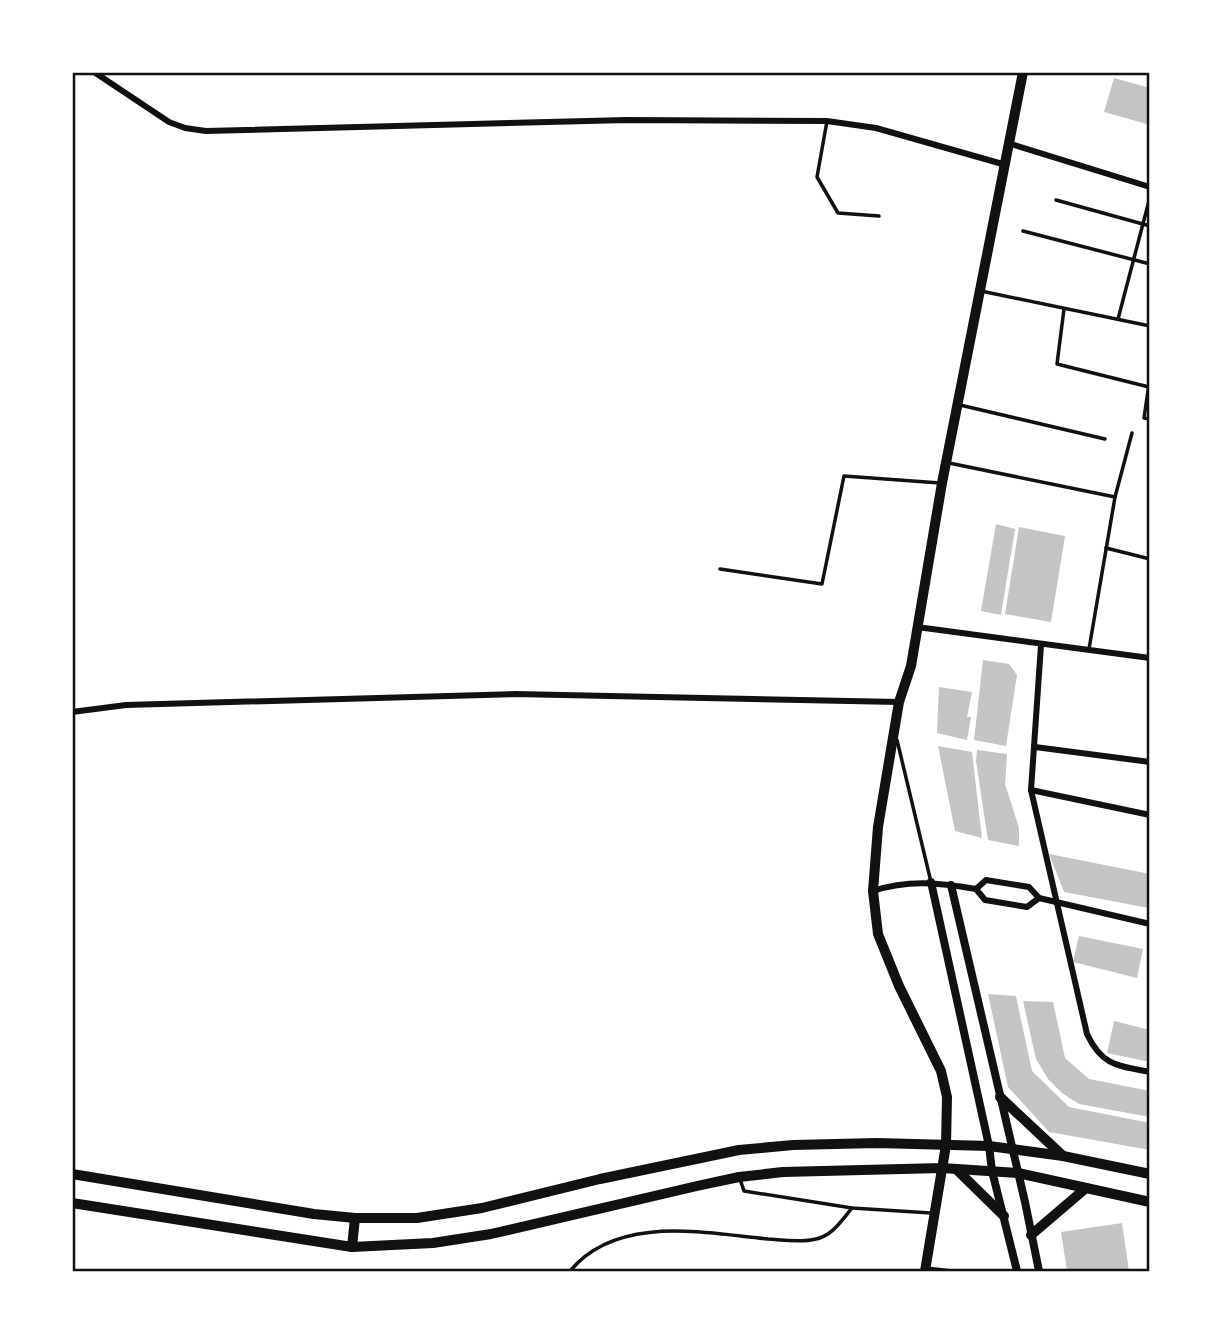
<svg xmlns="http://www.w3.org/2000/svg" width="1222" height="1343" viewBox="0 0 1222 1343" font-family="'Space Grotesk',sans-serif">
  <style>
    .building { fill: #c4c4c4 }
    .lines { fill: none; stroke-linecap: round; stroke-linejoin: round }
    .service { stroke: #111; stroke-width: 3.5 }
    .minor { stroke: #111; stroke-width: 6 }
    .tertiary { stroke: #111; stroke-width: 8 }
    .secondary { stroke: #111; stroke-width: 10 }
    .primary { stroke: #111; stroke-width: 10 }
    .neatline { fill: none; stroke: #111; stroke-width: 2.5 }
  </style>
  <rect width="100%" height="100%" fill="#fff"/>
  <g class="building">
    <polygon points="1114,78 1150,88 1150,125 1104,112"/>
    <polygon points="996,524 1015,529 1001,615 981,611"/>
    <polygon points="1019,527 1065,536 1051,622 1005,614"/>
    <polygon points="983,660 1009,664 1017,675 1006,746 974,740"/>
    <polygon points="939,687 972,692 967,717 971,717 967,740 937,733"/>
    <polygon points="938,746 972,752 982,838 955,831"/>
    <polygon points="977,750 1007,754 1005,784 1019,828 1019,846 988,840 976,761"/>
    <polygon points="1049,854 1150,874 1149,908 1064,892"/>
    <polygon points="1079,936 1143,949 1137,978 1073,962"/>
    <polygon points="988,994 1016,996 1032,1071 1069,1107 1150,1123 1150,1150 1049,1132 1008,1087"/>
    <polygon points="1023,1001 1053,1002 1065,1058 1089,1079 1150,1091 1150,1117 1079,1104 1062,1093 1048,1079 1036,1059"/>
    <polygon points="1114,1021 1150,1030 1150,1062 1107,1053"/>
    <polygon points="1122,1223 1129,1271 1067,1271 1061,1232"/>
  </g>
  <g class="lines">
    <g class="service">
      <polyline points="827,121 817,177 838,213 879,216"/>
      <polyline points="1056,200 1150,226"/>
      <polyline points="1023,231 1150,264"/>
      <polyline points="981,291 1150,326"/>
      <polyline points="1064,309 1057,364 1149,387"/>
      <polyline points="1118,319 1150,197"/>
      <polyline points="1150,377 1144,418 1150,419"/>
      <polyline points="960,405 1105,439"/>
      <polyline points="949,463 1115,497"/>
      <polyline points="1106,548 1150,559"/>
      <polyline points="720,569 822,584 844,476 940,483"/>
      <polyline points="1089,649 1115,497 1132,433"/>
      <polyline points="897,740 931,882"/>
      <polyline points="740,1179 744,1191 852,1208 931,1213"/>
      <polyline points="926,1268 952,1271"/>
      <path d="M 570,1271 C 617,1214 704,1233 768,1239 C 783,1240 801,1243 816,1239 C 832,1236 842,1220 852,1208"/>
    </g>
    <g class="minor">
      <polyline points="94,72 169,122 185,128 206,131 627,120 827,121 876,128 1006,165"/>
      <polyline points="1011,144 1150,187"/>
      <polyline points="917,627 1150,658"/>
      <path d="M 1041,645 L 1031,790 L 1087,1034 C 1102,1066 1118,1066 1150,1072"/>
      <polyline points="72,712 126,705 515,694 899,702"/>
      <polyline points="1035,747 1150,762"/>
      <polyline points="1031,790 1150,815"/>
      <polyline points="976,889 986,880 1029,887 1039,898 1150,924"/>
      <path d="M 873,891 C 909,879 940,883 976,889 L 985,900 L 1027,907 L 1039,898"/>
    </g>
    <g class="tertiary">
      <polyline points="931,882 989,1146 992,1171 1017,1271"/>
      <polyline points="951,885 1025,1202 1039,1271"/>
    </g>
    <g class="secondary">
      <polyline points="1000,1097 1063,1156"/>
      <polyline points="956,1169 1004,1216"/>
      <polyline points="72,1174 314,1214 355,1218 417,1218 482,1208 600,1179 739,1150 793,1145 877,1143 989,1146 1063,1156 1150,1174"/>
      <polyline points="72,1203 352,1247 433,1243 491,1234 697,1186 739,1177 783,1172 942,1168 1018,1173 1150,1202"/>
      <polyline points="1031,1235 1086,1188"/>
      <polyline points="352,1247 355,1218"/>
    </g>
    <polyline class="primary" points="925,1271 946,1145 947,1097 941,1071 899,986 878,934 873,891 878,827 899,702 911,666 942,483 1023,72"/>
  </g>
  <rect width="1222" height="1343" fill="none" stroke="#ffffff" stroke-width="147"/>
  <rect x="74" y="74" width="1074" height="1196" class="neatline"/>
</svg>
